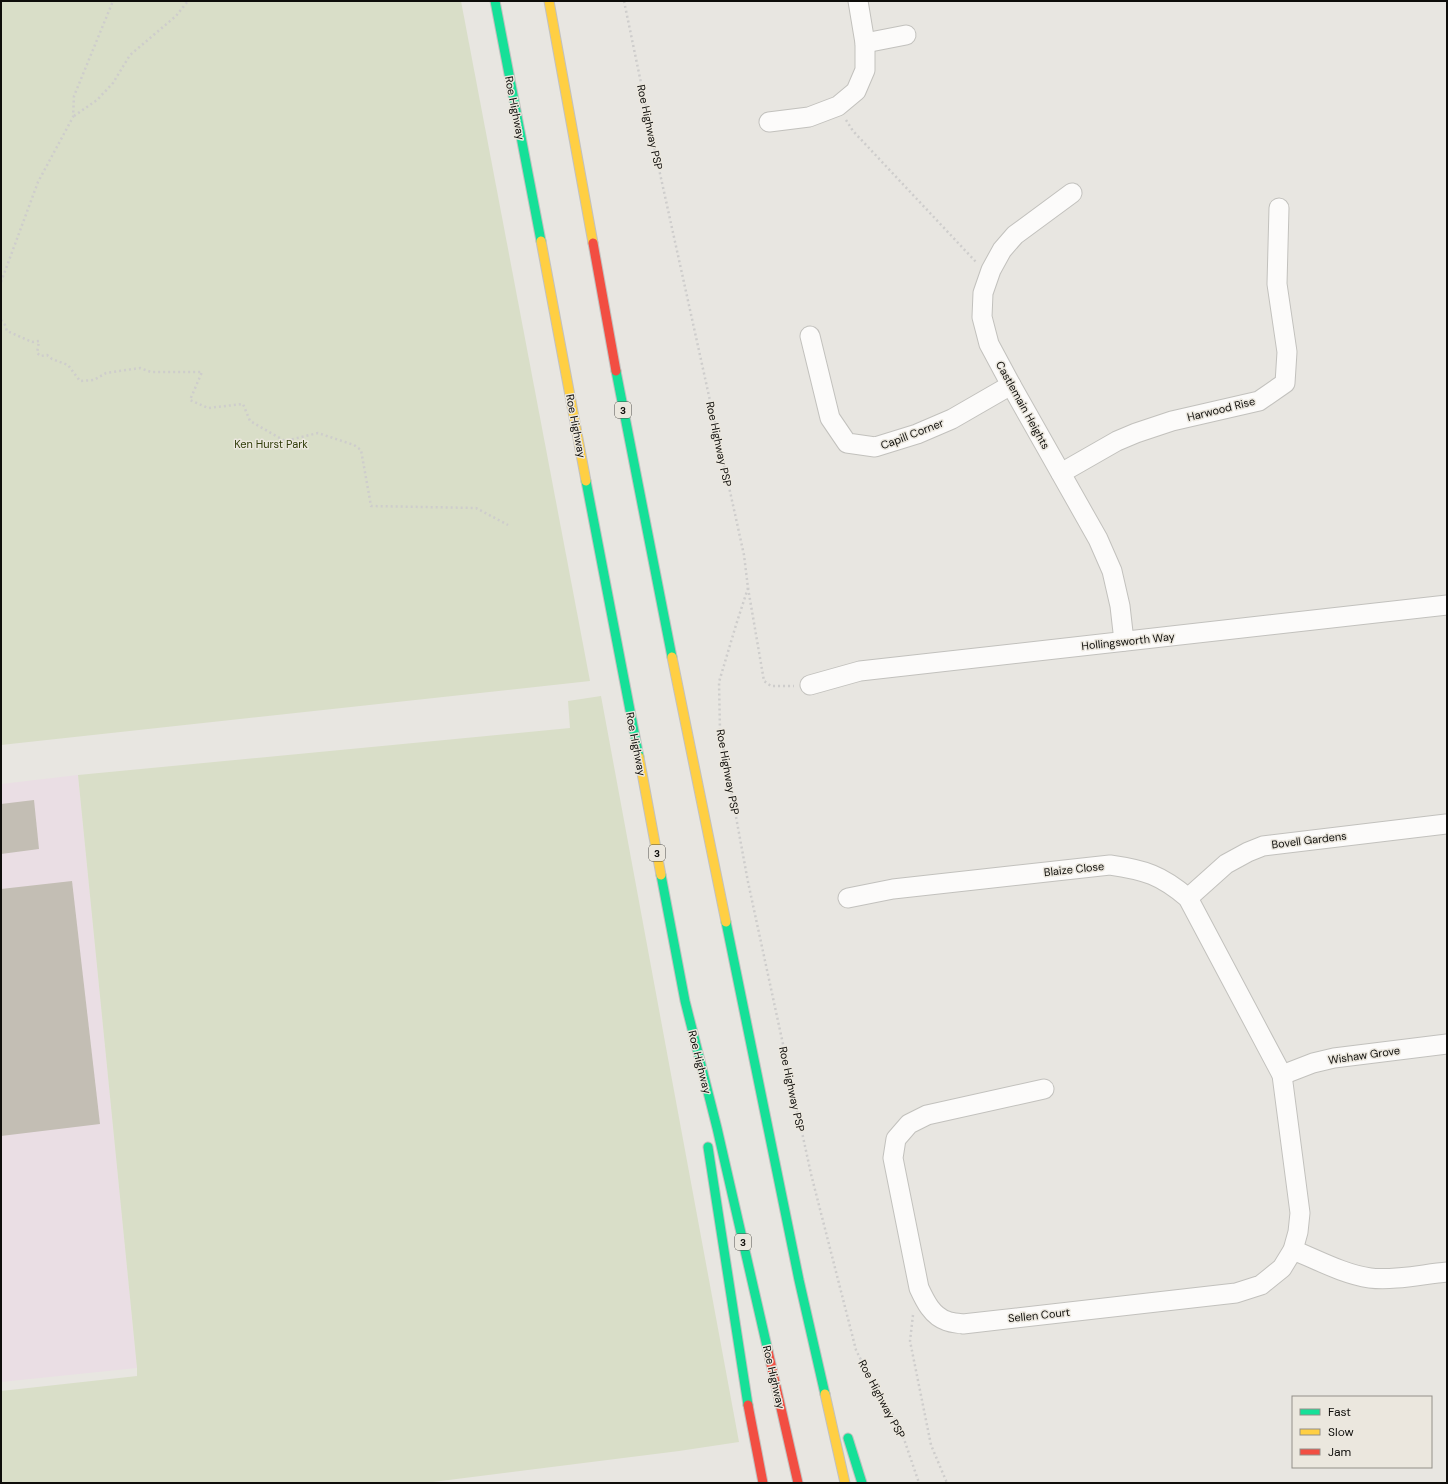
<svg xmlns="http://www.w3.org/2000/svg" width="1448" height="1484" viewBox="0 0 1448 1484" font-family="'DM Sans',sans-serif">
  <style>
    .commercial { fill: #eadee4 }
    .green { fill: #d9dec8 }
    .building { fill: #c3beb4 }
    .lines { fill: none; stroke-linecap: round; stroke-linejoin: round }
    .street-casing { stroke: #c2c1bd; stroke-width: 21 }
    .fast-casing { stroke: #c2c1bf; stroke-width: 11 }
    .slow-casing { stroke: #c2c1bf; stroke-width: 11 }
    .jam-casing { stroke: #c2c1bf; stroke-width: 11 }
    .path { stroke: #cecdcc; stroke-width: 2.5; stroke-dasharray: 2 3; stroke-linecap: butt }
    .street { stroke: #fcfbfa; stroke-width: 19 }
    .fast { stroke: #16e098; stroke-width: 9 }
    .slow { stroke: #ffcf43; stroke-width: 9 }
    .jam { stroke: #f24e42; stroke-width: 9 }
    .labels { text-anchor: middle; stroke-width: 3; stroke-linejoin: round; paint-order: stroke }
    .shield { fill: #ebe7de; stroke: #504e4a; stroke-width: 1 }
    .shield-label { font-size: 10px; font-weight: bold; fill: #0e0d0a }
    .street-label { font-size: 11px; fill: #0e0d0a; stroke: #ebe7de }
    .park-label { font-size: 11px; fill: #323e0b; stroke: #ebe7de }
  </style>
  <rect width="100%" height="100%" fill="#e8e6e1"/>
  <polygon class="commercial" points="78,775 137,1368 1,1382 1,784"/>
  <g class="green">
    <polygon points="1,1 461,1 590,681 1,745"/>
    <polygon points="601,696 739,1442 679,1451 425,1483 1,1483 1,1391 137,1376 137,1368 78,775 570,728 568,701"/>
  </g>
  <g class="building">
    <polygon points="34,800 39,849 1,854 1,804"/>
    <polygon points="72,881 100,1124 1,1136 1,889"/>
  </g>
  <g class="lines">
    <g class="street-casing">
      <g id="street">
        <polyline points="865,43 906,35"/>
        <polyline points="769,122 809,117 838,106 856,91 865,70 865,43 858,1"/>
        <polyline points="1072,193 1015,235 1002,250 991,270 983,293 982,317 989,344 1011,385 1098,539 1112,571 1120,606 1124,641"/>
        <polyline points="810,336 830,418 847,443 875,447 917,434 952,419 1011,385"/>
        <polyline points="1061,473 1117,441 1136,433 1172,421 1259,401 1285,383 1287,352 1277,284 1279,208"/>
        <polyline points="810,685 860,671 1447,605"/>
        <path d="M 848,898 L 893,889 L 1110,865 C 1145,870 1161,875 1188,898 L 1282,1075 L 1300,1213 L 1298,1232 L 1293,1250 L 1282,1268 L 1261,1285 L 1236,1293 L 963,1324 C 958,1323 952,1323 947,1321 C 932,1316 925,1301 919,1288 L 893,1158 L 896,1139 L 909,1124 L 927,1115 L 1044,1089"/>
        <polyline points="1188,898 1226,864 1248,852 1263,846 1446,824"/>
        <polyline points="1282,1075 1313,1063 1334,1058 1447,1044"/>
        <path d="M 1293,1250 C 1318,1260 1343,1274 1370,1278 C 1393,1281 1424,1274 1447,1272"/>
      </g>
    </g>
    <g class="fast-casing">
      <g id="fast">
        <polyline points="495,1 541,241"/>
        <polyline points="616,371 672,657"/>
        <polyline points="586,481 639,757"/>
        <polyline points="661,875 685,1001 717,1128 768,1351"/>
        <polyline points="726,922 799,1280 825,1394"/>
        <polyline points="708,1147 748,1405"/>
        <polyline points="848,1438 862,1483"/>
      </g>
    </g>
    <g class="slow-casing">
      <g id="slow">
        <polyline points="549,1 593,243"/>
        <polyline points="541,241 586,481"/>
        <polyline points="672,657 726,922"/>
        <polyline points="639,757 661,875"/>
        <polyline points="825,1394 845,1483"/>
      </g>
    </g>
    <g class="jam-casing">
      <g id="jam">
        <polyline points="593,243 616,371"/>
        <polyline points="768,1351 798,1483"/>
        <polyline points="748,1405 763,1483"/>
      </g>
    </g>
    <g class="path">
      <polyline points="624,1 657,160 744,555 748,588 736,625 719,682 720,730 748,882 811,1174 856,1350 873,1384 894,1417 903,1436 919,1483"/>
      <polyline points="74,116 97,100 113,83 130,55 176,16 188,1"/>
      <polyline points="846,120 853,131 976,262"/>
      <polyline points="1,282 38,182 73,117 74,96 113,1"/>
      <polyline points="1,320 5,325 7,331 32,342 39,341 37,353 41,356 47,355 52,359 68,365 80,381 94,380 106,373 140,368 151,372 202,372 190,400 208,408 243,404 250,421 285,441 318,433 354,445 361,450 371,506 476,508 508,525"/>
      <polyline points="748,588 764,681 771,686 794,686"/>
      <polyline points="913,1315 910,1341 931,1445 947,1483"/>
    </g>
    <use href="#street" class="street"/>
    <use href="#fast" class="fast"/>
    <use href="#slow" class="slow"/>
    <use href="#jam" class="jam"/>
  </g>
  <g class="labels">
    <g class="shield">
      <rect x="615" y="402" width="16" height="16" rx="3"/>
      <rect x="649" y="845" width="16" height="16" rx="3"/>
      <rect x="735" y="1234" width="16" height="16" rx="3"/>
    </g>
    <g class="shield-label">
      <text x="623" y="414">3</text>
      <text x="657" y="857">3</text>
      <text x="743" y="1246">3</text>
    </g>
    <g class="street-label">
      <text transform="translate(515 108) rotate(79)" y="4">Roe Highway</text>
      <text transform="translate(650 127) rotate(78)" y="4">Roe Highway PSP</text>
      <text transform="translate(1023 405) rotate(61)" y="4">Castlemain Heights</text>
      <text transform="translate(1221 409) rotate(-14)" y="4">Harwood Rise</text>
      <text transform="translate(576 426) rotate(79)" y="4">Roe Highway</text>
      <text transform="translate(912 434) rotate(-21)" y="4">Capill Corner</text>
      <text transform="translate(719 444) rotate(78)" y="4">Roe Highway PSP</text>
      <text transform="translate(1128 641) rotate(-6)" y="4">Hollingsworth Way</text>
      <text transform="translate(636 744) rotate(79)" y="4">Roe Highway</text>
      <text transform="translate(728 772) rotate(80)" y="4">Roe Highway PSP</text>
      <text transform="translate(1309 840) rotate(-7)" y="4">Bovell Gardens</text>
      <text transform="translate(1074 869) rotate(-6)" y="4">Blaize Close</text>
      <text transform="translate(1364 1055) rotate(-8)" y="4">Wishaw Grove</text>
      <text transform="translate(700 1062) rotate(76)" y="4">Roe Highway</text>
      <text transform="translate(792 1089) rotate(78)" y="4">Roe Highway PSP</text>
      <text transform="translate(1039 1315) rotate(-6)" y="4">Sellen Court</text>
      <text transform="translate(774 1377) rotate(77)" y="4">Roe Highway</text>
      <text transform="translate(882 1399) rotate(62)" y="4">Roe Highway PSP</text>
    </g>
    <g class="park-label">
      <text x="271" y="448">Ken Hurst Park</text>
    </g>
  </g>
  <rect width="1448" height="1484" fill="none" stroke="#0e0d0a" stroke-width="4"/>
  <rect x="1292" y="1396" width="140" height="72" fill="#ebe7de" stroke="#939089"/>
  <rect x="1300" y="1409" width="20" height="6" fill="#16e098" stroke="#939089"/>
  <text x="1328" y="1416" font-size="12" fill="#0e0d0a">Fast</text>
  <rect x="1300" y="1429" width="20" height="6" fill="#ffcf43" stroke="#939089"/>
  <text x="1328" y="1436" font-size="12" fill="#0e0d0a">Slow</text>
  <rect x="1300" y="1449" width="20" height="6" fill="#f24e42" stroke="#939089"/>
  <text x="1328" y="1456" font-size="12" fill="#0e0d0a">Jam</text>
</svg>
